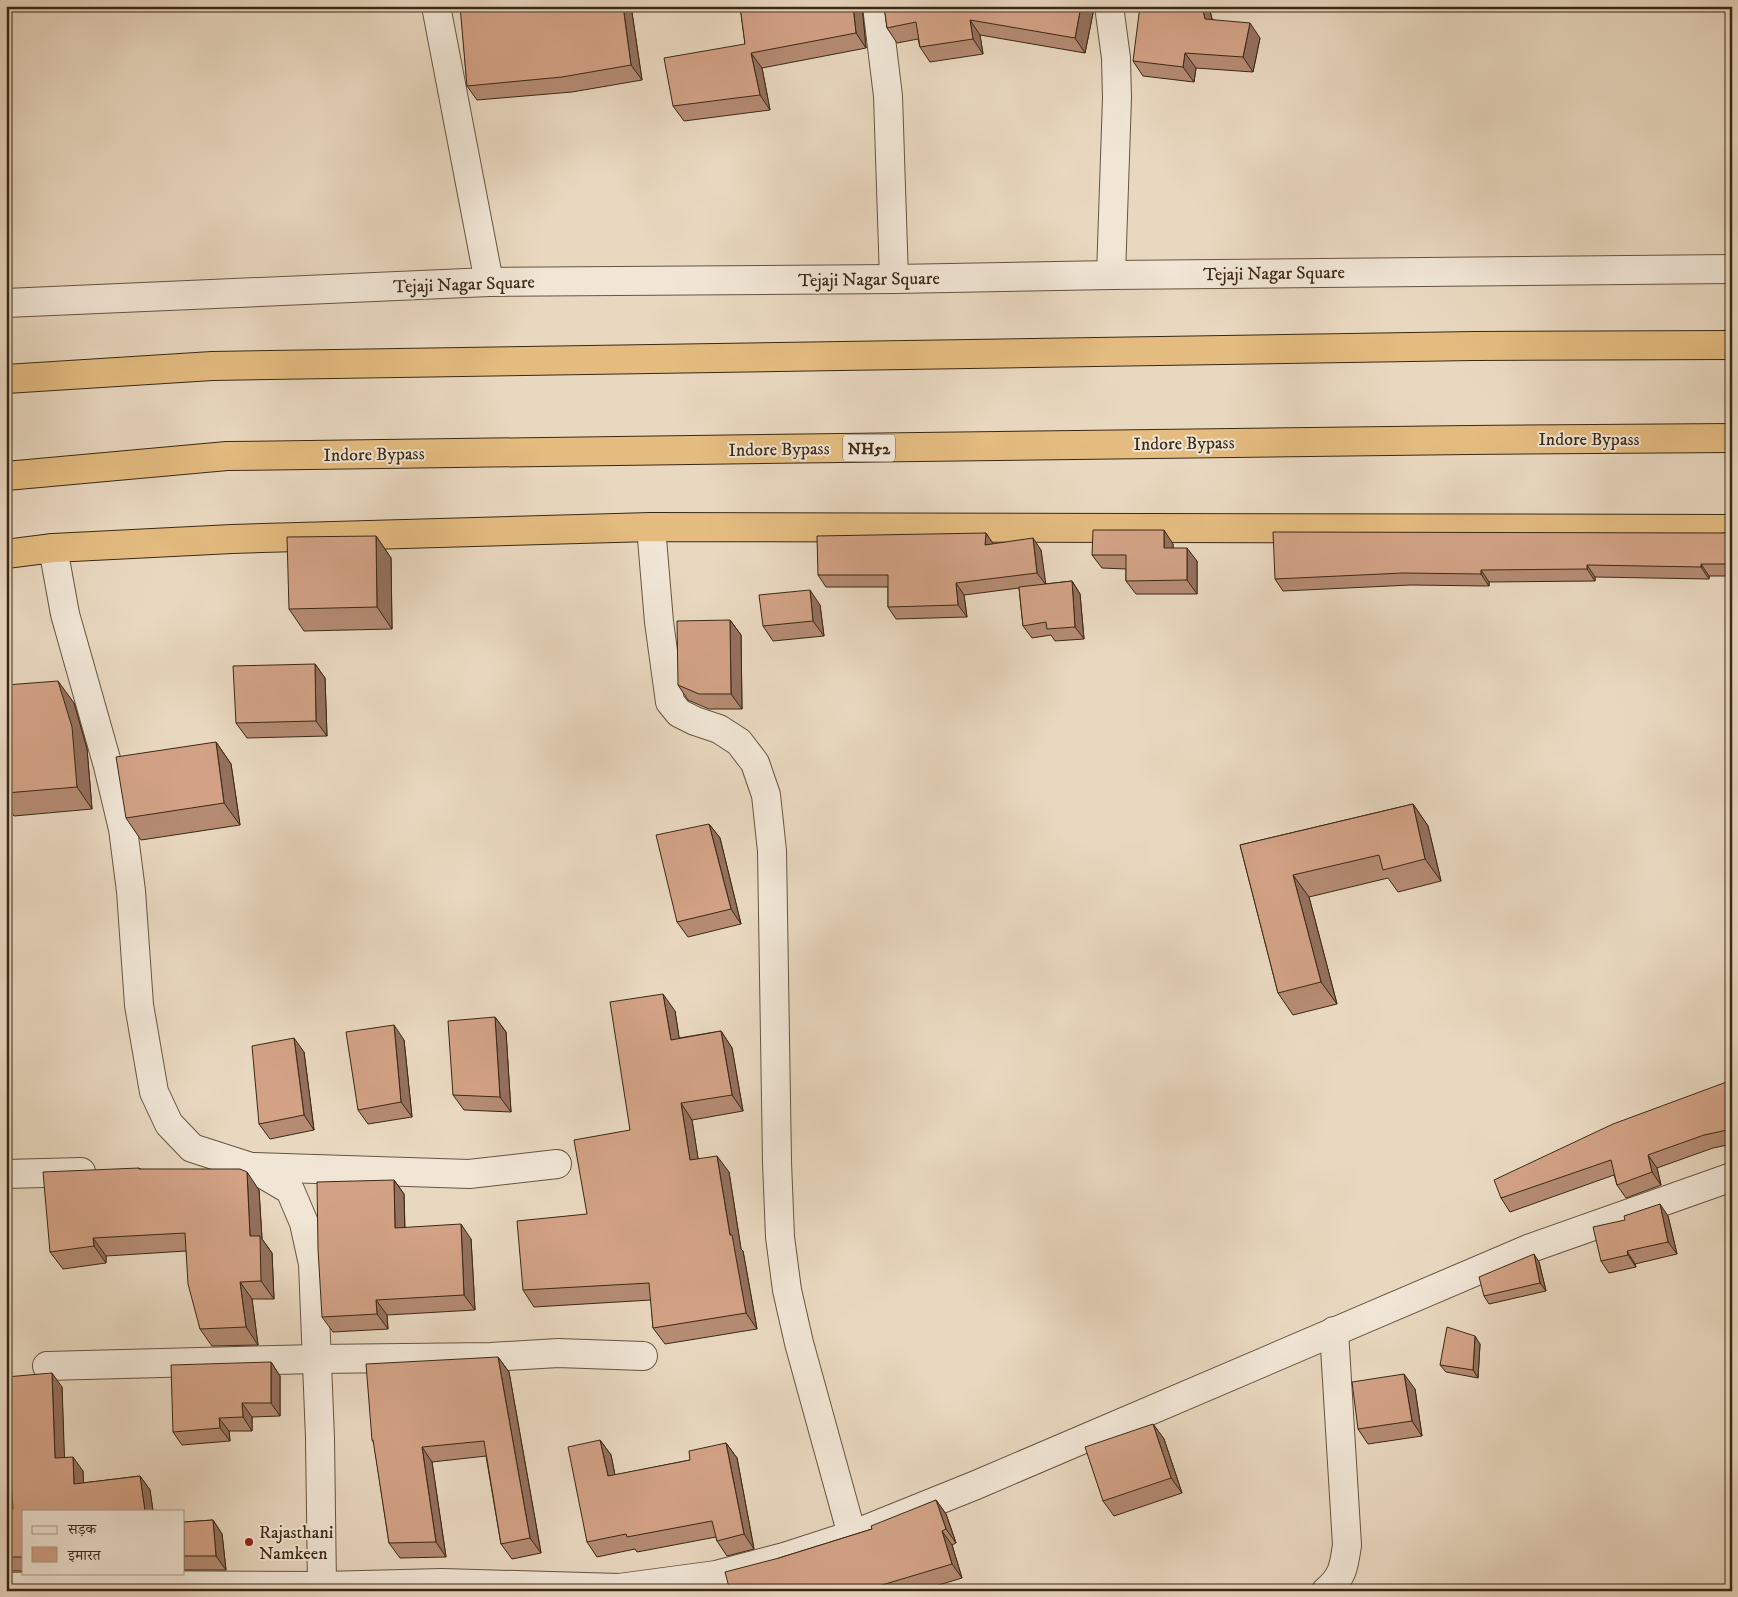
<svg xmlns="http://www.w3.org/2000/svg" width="1738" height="1597" viewBox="0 0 1738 1597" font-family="'IM FELL DW Pica','Noto Serif Devanagari',serif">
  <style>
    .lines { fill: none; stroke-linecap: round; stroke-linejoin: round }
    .minor-casing { stroke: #66543f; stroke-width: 30 }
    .highway-casing { stroke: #3b2814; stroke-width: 30 }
    .minor { stroke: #f1e6d6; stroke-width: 28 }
    .highway { stroke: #e4bc80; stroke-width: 28 }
    .wall { fill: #b58b73; stroke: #3b2814 }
    .shaded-wall { fill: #94715e; stroke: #3b2814 }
    .building { fill: #d3a286; stroke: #3b2814 }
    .poi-dot { fill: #8f2418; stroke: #f1e6d6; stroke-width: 2 }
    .labels { text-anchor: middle; stroke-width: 4; stroke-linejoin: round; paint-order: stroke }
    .shield { fill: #f1e6d6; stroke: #72614e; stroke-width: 1 }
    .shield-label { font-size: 16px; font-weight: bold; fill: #3b2814 }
    .street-label { font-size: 18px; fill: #3b2814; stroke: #f1e6d6 }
    .poi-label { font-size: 18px; fill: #3b2814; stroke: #f1e6d6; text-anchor: start }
  </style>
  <rect width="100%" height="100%" fill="#e9d8c0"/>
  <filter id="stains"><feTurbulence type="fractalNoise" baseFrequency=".004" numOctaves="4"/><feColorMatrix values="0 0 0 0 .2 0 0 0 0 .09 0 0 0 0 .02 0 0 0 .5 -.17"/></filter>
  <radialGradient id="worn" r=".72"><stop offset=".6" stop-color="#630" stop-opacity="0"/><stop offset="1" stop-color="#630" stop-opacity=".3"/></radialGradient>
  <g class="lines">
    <g class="minor-casing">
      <g id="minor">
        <polyline points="436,6 489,282"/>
        <polyline points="877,6 888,96 894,279"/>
        <polyline points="1109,6 1116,58 1117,98 1111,275"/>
        <polyline points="6,303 489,282 894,279 1111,275 1732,269"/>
        <polyline points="651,527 659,622 670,702 679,713 695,721 719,729 739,742 755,763 766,795 772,851 777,1162 780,1237 787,1290 799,1343 852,1535"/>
        <polyline points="53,548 65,614 108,766 123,829 131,891 139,1005 154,1092 169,1124 192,1148 251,1167 290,1190 304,1223 313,1264 320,1438 322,1586"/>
        <polyline points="254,1167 469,1174 557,1164"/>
        <polyline points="6,1174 81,1172"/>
        <polyline points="47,1366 316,1359 491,1357 558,1353 643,1356"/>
        <polyline points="6,1587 105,1585 322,1586 442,1583 619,1588 716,1575 784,1557 852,1535 976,1485 1528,1249 1732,1177"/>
        <path d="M 1326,1591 C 1343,1577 1344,1566 1347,1545 L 1334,1331"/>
      </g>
    </g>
    <g class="highway-casing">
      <g id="highway">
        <polyline points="6,379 212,366 1474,346 1732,345"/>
        <polyline points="6,476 227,456 1469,440 1732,438"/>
        <polyline points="6,554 53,548 232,539 651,527 1732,529"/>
      </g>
    </g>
    <use href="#minor" class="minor"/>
    <use href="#highway" class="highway"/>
  </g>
  <g class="wall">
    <polygon points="452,6 631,6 642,80 572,92 477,100 467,86 461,9 455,10"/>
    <polygon points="740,6 862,6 866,48 762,68 770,110 684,121 673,106 745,44"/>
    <polygon points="884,6 1092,6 1094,8 1085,53 980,35 983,54 930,62 920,47 918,39 897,43 887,28"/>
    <polygon points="1209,6 1212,19 1260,38 1253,72 1196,68 1194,82 1143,76 1133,61"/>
    <polygon points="1732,530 1732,576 1709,576 1709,579 1595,577 1595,581 1489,582 1489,586 1411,585 1283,591 1275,579 1724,533"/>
    <polygon points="986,533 993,544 1041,550 1045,584 1072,581 1080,594 1084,639 1055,641 1051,635 1032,638 1023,626 1019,588 964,595 967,617 896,619 888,607 888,587 826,587 818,575"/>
    <polygon points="376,536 391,558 392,629 304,631 289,609"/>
    <polygon points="1173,544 1173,548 1197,561 1197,594 1136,594 1126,581 1126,569 1102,568 1092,555"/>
    <polygon points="820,605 824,636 773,641 763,626"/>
    <polygon points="730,620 741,635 742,709 709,709 688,700 678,685"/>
    <polygon points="315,664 325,678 327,736 247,738 236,723"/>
    <polygon points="6,685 74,703 87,749 92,809 14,816 9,809 6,809"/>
    <polygon points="216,742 231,764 240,825 141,840 126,818"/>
    <polygon points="1413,804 1428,826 1441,881 1398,892 1388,878 1309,897 1337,1004 1293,1015 1278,993 1240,845"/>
    <polygon points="709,824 720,838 741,924 688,937 677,922"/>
    <polygon points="675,1011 679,1038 721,1031 732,1048 743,1111 692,1120 698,1159 729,1172 741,1249 743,1251 757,1329 665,1344 653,1328 651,1300 534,1307 523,1290 587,1214 630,1130"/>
    <polygon points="495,1017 506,1032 511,1112 464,1110 453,1095"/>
    <polygon points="404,1040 412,1117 368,1124 358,1110"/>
    <polygon points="304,1052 314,1130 270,1139 259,1124"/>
    <polygon points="1732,1080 1732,1144 1713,1148 1657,1168 1661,1185 1626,1198 1617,1185 1614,1175 1510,1212 1501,1198"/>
    <polygon points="6,1102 11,1135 6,1135"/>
    <polygon points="139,1168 140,1169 259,1190 262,1239 272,1253 274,1299 252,1299 258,1345 212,1346 200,1329 186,1251 106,1256 106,1263 63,1269 50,1252"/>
    <polygon points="394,1180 404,1194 405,1228 471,1239 475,1310 387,1315 388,1329 333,1332 322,1317"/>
    <polygon points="1668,1216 1677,1254 1635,1264 1636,1267 1609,1273 1601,1261"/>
    <polygon points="1539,1262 1546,1291 1489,1304 1484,1296"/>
    <polygon points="1480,1344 1478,1378 1446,1372 1440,1365"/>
    <polygon points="498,1357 509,1372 541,1553 512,1559 501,1544 486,1456 432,1462 446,1557 400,1558 389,1543 374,1443 372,1440"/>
    <polygon points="271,1362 280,1376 280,1416 252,1417 252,1431 229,1431 230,1441 182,1445 173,1432"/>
    <polygon points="6,1377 62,1387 64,1457 83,1471 83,1483 140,1476 150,1490 153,1511 24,1511 24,1571 6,1571 6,1510 13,1509 9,1452 6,1452"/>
    <polygon points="1415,1389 1422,1436 1368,1444 1358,1429"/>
    <polygon points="1153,1424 1164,1439 1182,1493 1114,1516 1103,1501"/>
    <polygon points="600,1440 611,1455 615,1475 690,1460 726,1443 737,1458 754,1549 727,1556 717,1541 716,1537 637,1552 635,1549 597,1557 587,1542"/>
    <polygon points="936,1500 946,1514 956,1543 952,1545 962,1578 919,1591 730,1591 779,1558 872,1529"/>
    <polygon points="213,1520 222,1534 226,1570 184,1570 184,1522"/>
  </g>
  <g class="shaded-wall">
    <polygon points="623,6 631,6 642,80 631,65"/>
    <polygon points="853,6 862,6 866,48 856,33"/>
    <polygon points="1081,6 1092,6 1094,8 1085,53 1075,38"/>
    <polygon points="1202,6 1209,6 1215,34 1205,19"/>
    <polygon points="970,20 980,35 983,54 973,39"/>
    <polygon points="1250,23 1260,38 1253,72 1243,57"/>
    <polygon points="751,53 762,68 770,110 760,95"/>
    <polygon points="1185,53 1196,68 1194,82 1183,67"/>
    <polygon points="1164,530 1173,544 1173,562 1164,548"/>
    <polygon points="986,533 994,545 985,545"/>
    <polygon points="376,536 391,558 392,629 377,607"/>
    <polygon points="1033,538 1041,550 1046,585 1037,573"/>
    <polygon points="1187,548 1197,561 1197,594 1187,580"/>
    <polygon points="1701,564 1709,576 1709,579 1701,567"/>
    <polygon points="1587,565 1595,577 1595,581 1587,569"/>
    <polygon points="1481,570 1489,582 1489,586 1481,574"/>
    <polygon points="1072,581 1080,594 1084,639 1075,627"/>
    <polygon points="956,583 964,595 967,617 958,605"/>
    <polygon points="810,590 820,605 824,636 813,621"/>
    <polygon points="730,620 741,635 742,709 731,694"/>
    <polygon points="315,664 325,678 327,736 316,721"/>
    <polygon points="58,681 74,703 87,749 92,809 77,787"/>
    <polygon points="216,742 231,764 240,825 224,803"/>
    <polygon points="1413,804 1428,826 1441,881 1425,859"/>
    <polygon points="709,824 720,838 741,924 731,909"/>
    <polygon points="1293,875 1309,897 1337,1004 1321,982"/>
    <polygon points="663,994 675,1011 682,1056 671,1040"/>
    <polygon points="495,1017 506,1032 511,1112 500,1097"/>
    <polygon points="394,1025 404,1040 412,1117 401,1102"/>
    <polygon points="721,1031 732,1048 743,1111 732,1095"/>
    <polygon points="294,1038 304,1052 314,1130 304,1115"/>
    <polygon points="6,1102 11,1135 6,1128"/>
    <polygon points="681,1103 692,1120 701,1177 690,1160"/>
    <polygon points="1648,1155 1657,1168 1661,1185 1652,1172"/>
    <polygon points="717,1156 729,1172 741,1249 743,1251 757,1329 746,1313 730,1235"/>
    <polygon points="247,1172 259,1190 262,1239 272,1253 274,1299 261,1281 250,1236"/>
    <polygon points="394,1180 404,1194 405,1243 395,1228"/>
    <polygon points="1660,1204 1668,1216 1677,1254 1668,1242"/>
    <polygon points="461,1224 471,1239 475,1310 464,1295"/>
    <polygon points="93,1238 106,1256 106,1263 94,1246"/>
    <polygon points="1627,1251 1635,1264 1636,1267 1628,1255"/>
    <polygon points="1534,1254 1539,1262 1546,1291 1540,1283"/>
    <polygon points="240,1282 252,1299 258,1345 246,1327"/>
    <polygon points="376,1300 387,1315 388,1329 377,1314"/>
    <polygon points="1475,1336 1480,1344 1478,1378 1473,1370"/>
    <polygon points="498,1357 509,1372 541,1553 530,1538"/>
    <polygon points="271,1362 280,1376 280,1416 271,1403"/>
    <polygon points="52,1373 62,1387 65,1472 55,1458"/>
    <polygon points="1404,1374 1415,1389 1422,1436 1412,1421"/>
    <polygon points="242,1403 252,1417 252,1431 243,1417"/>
    <polygon points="219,1418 229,1431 230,1441 220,1428"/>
    <polygon points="1153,1424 1164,1439 1182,1493 1171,1478"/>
    <polygon points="600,1440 611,1455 618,1491 608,1476"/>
    <polygon points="726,1443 737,1458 754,1549 744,1534"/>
    <polygon points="422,1447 432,1462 446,1557 436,1542"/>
    <polygon points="73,1457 83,1471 84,1498 74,1484"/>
    <polygon points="140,1476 150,1490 153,1511 145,1511"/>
    <polygon points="936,1500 946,1514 956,1543 946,1529"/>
    <polygon points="213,1520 222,1534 226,1570 216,1556"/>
    <polygon points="942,1531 952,1545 962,1578 952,1564"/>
  </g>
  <g class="building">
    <polygon points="460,6 623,6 631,65 562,77 467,86"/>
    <polygon points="740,6 853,6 856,33 751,53 760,95 673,106 664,58 745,44"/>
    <polygon points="884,6 1081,6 1075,38 970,20 973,39 920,47 916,22 887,28"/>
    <polygon points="1140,6 1202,6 1205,19 1250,23 1243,57 1185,53 1183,67 1133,61"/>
    <polygon points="1093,530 1164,530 1164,548 1187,548 1187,580 1126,581 1126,555 1092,555"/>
    <polygon points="1732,530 1732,564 1701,564 1701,567 1587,565 1587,569 1481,570 1481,574 1403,573 1275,579 1273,532 1724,533"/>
    <polygon points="986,533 985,545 1033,538 1037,573 956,583 958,605 888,607 888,575 818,575 817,536"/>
    <polygon points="376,536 377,607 289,609 287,537"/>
    <polygon points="1072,581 1075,627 1047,629 1046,622 1023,626 1019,587"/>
    <polygon points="810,590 813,621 763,626 759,595"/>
    <polygon points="730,620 731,694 699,694 678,685 677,621"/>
    <polygon points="315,664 316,721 236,723 233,666"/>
    <polygon points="58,681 72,727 77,787 6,793 6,685"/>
    <polygon points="216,742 224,803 126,818 116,757"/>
    <polygon points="1413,804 1425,859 1383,870 1379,855 1293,875 1321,982 1278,993 1240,845"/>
    <polygon points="709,824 731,909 677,922 656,835"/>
    <polygon points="663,994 671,1040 721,1031 732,1095 681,1103 690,1160 717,1156 730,1235 732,1235 746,1313 653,1328 649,1283 523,1290 517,1221 587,1214 574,1140 630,1130 610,1002"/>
    <polygon points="495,1017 500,1097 453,1095 448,1021"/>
    <polygon points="394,1025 401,1102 358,1110 346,1032"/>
    <polygon points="294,1038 304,1115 259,1124 252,1046"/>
    <polygon points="1732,1080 1732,1129 1704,1135 1648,1155 1652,1172 1617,1185 1611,1160 1501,1198 1494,1180 1613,1124"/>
    <polygon points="139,1168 139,1169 240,1169 247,1172 250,1236 260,1236 261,1281 240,1282 246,1327 200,1329 188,1284 185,1233 93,1238 94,1246 50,1252 43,1172"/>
    <polygon points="394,1180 395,1228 461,1224 464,1295 376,1300 377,1314 322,1317 318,1249 317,1182"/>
    <polygon points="1660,1204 1668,1242 1627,1251 1628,1255 1601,1261 1593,1227 1625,1220 1624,1216"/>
    <polygon points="1534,1254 1540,1283 1484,1296 1479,1277"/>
    <polygon points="1447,1327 1475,1336 1473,1370 1440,1365"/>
    <polygon points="498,1357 530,1538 501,1544 484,1441 422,1447 436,1542 389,1543 373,1440 372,1440 366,1364"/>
    <polygon points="271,1362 271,1403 242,1403 243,1417 219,1418 220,1428 173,1432 171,1365"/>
    <polygon points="52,1373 55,1458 73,1457 74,1484 140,1476 145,1511 24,1511 24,1557 6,1557 6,1510 13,1509 8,1436 6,1436 6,1377"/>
    <polygon points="1404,1374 1412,1421 1358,1429 1352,1382"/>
    <polygon points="1153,1424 1171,1478 1103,1501 1085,1447"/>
    <polygon points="600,1440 608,1476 690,1460 689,1451 726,1443 744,1534 717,1541 712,1521 627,1537 626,1534 587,1542 568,1447"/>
    <polygon points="936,1500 946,1529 942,1531 952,1564 862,1591 730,1591 725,1572 779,1558 872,1529 871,1526"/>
    <polygon points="213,1520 216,1556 184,1556 184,1522"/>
    <polygon points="95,1587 219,1587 219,1591 6,1591 6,1588"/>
    <polygon points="248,1587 294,1587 294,1591 229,1591"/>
  </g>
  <circle class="poi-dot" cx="249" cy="1542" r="5"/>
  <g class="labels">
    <rect class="shield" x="843" y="434.5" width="52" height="27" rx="4"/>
    <g class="shield-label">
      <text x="869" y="454">NH52</text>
    </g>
    <g class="street-label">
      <text transform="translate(1274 273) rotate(-1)" y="6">Tejaji Nagar Square</text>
      <text transform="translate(869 279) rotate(-1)" y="6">Tejaji Nagar Square</text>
      <text transform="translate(464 284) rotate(-2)" y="6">Tejaji Nagar Square</text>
      <text x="1589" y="445">Indore Bypass</text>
      <text transform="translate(1184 443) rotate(-1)" y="6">Indore Bypass</text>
      <text transform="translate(779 449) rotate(-1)" y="6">Indore Bypass</text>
      <text transform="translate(374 454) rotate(-1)" y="6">Indore Bypass</text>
    </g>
    <g class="poi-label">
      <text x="259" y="1538">Rajasthani<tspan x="259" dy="21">Namkeen</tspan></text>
    </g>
  </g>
  <rect width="1738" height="1597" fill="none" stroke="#e9d8c0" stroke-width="25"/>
  <rect x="8" y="8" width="1723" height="1582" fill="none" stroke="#3b2814" stroke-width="2.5"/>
  <rect x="12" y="12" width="1713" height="1572" fill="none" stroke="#3b2814"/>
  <rect x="22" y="1510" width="162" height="65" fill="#f1e6d6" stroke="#a89a88"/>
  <rect x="32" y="1526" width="25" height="8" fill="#f1e6d6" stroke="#a89a88"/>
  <text x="68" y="1534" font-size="15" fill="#3b2814">सड़क</text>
  <rect x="32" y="1547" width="25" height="15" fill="#d3a286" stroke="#a89a88"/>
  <text x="68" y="1560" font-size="15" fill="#3b2814">इमारत</text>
  <rect width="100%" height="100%" filter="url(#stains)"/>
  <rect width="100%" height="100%" fill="url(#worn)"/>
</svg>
